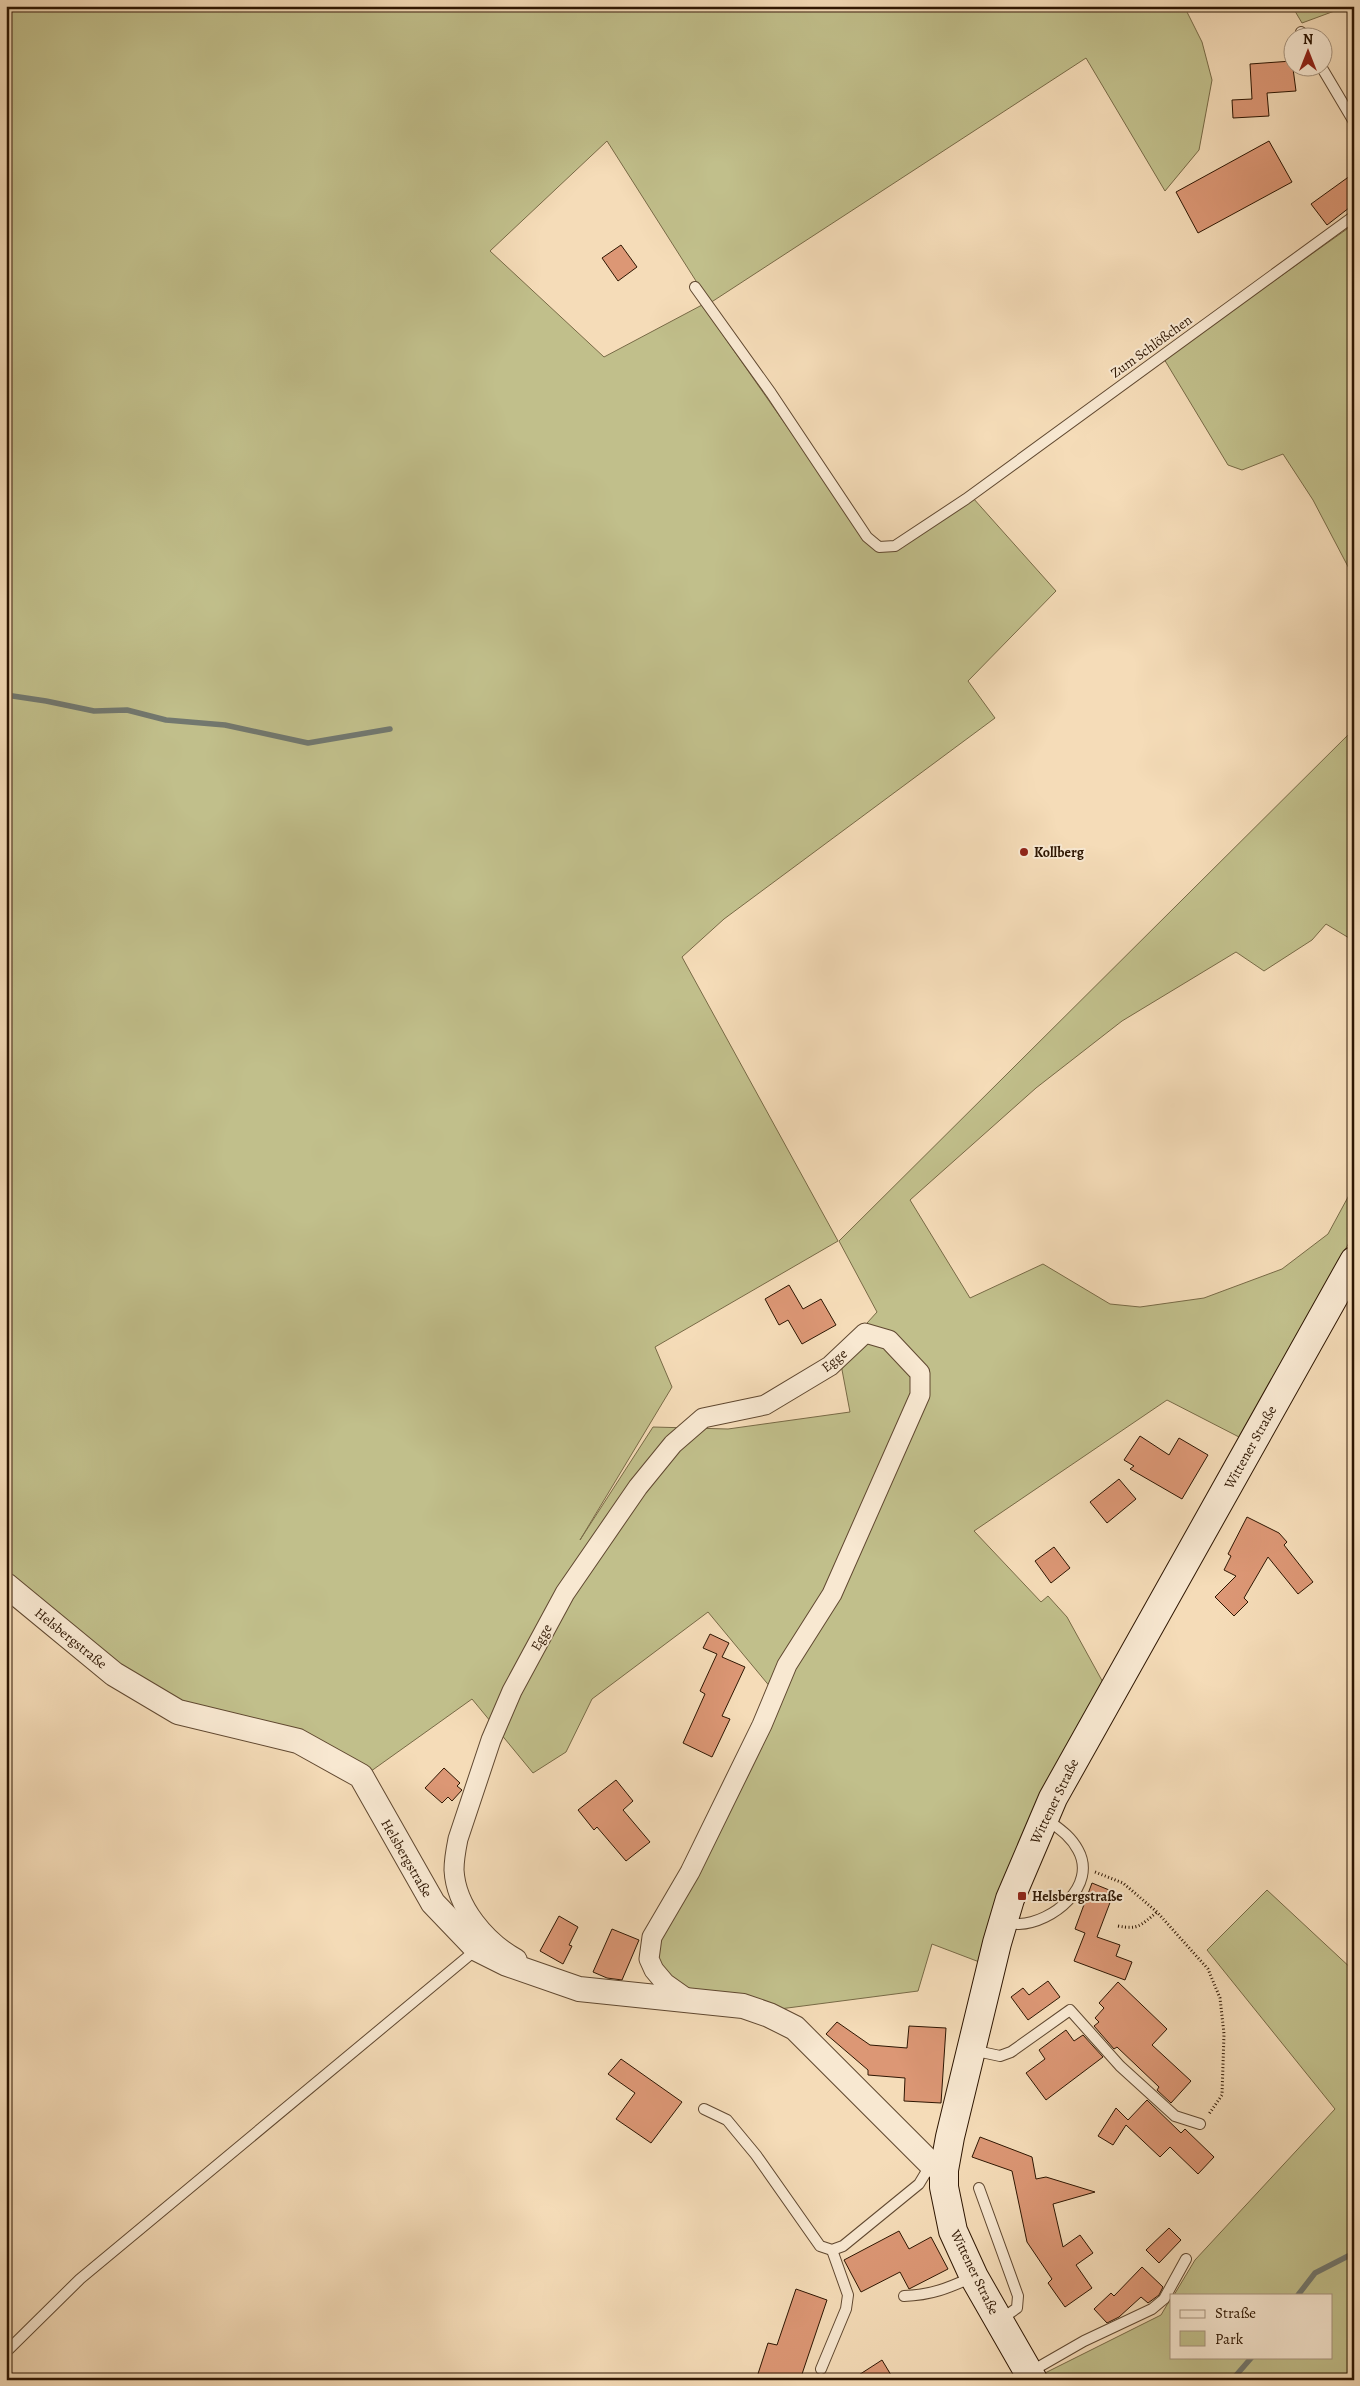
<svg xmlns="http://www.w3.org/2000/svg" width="1360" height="2386" viewBox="0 0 1360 2386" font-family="Alegreya,serif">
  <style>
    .green { fill: #c1bf8b; stroke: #786a46 }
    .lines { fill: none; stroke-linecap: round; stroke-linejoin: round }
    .stream { stroke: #72786f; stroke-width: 5.5 }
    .building { fill: #dc9775; stroke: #2e1602 }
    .service-casing { stroke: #604830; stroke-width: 12 }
    .minor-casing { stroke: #604830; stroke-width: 21 }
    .tertiary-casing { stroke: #604830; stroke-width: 26 }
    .secondary-casing { stroke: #2e1602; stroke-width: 30 }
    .path { stroke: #2e1602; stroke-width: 3; stroke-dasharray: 1 2.5; stroke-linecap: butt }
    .service { stroke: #f8e8d1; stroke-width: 10 }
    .minor { stroke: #f8e8d1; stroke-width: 19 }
    .tertiary { stroke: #f8e8d1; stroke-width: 24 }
    .secondary { stroke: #f8e8d1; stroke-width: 28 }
    .poi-dot { fill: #8f2418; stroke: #f8e8d1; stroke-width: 2 }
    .labels { text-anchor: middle; stroke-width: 4; stroke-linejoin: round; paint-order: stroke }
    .street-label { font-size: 14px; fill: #2e1602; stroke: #f8e8d1 }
    .poi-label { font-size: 14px; font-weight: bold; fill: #2e1602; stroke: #f8e8d1; text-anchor: start }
  </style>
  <rect width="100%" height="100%" fill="#f5dcb8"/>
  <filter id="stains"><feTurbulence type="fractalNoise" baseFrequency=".004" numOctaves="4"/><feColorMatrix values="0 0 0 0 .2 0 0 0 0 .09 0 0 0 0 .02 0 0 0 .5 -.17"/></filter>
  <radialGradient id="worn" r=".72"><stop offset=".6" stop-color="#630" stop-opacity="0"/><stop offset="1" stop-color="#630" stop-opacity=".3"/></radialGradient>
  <g class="green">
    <polygon points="6,6 1184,6 1202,42 1212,80 1199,150 1165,191 1086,58 710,303 607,141 490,251 604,357 702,305 869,544 895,549 973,498 1056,591 968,681 995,718 724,919 682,957 838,1241 655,1347 672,1387 580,1540 653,1427 728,1429 850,1412 839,1354 877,1312 839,1241 1354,729 1354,941 1326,924 1312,940 1264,971 1236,952 1122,1021 1036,1088 910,1200 970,1298 1043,1264 1110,1304 1140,1307 1204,1298 1282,1269 1328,1234 1354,1186 1354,1234 1239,1437 1167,1400 974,1531 1041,1602 1048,1596 1067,1617 1105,1686 982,1963 932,1944 918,1991 772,2010 689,1994 657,1964 657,1941 781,1700 708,1612 592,1699 566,1752 533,1773 472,1699 367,1774 186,1707 119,1669 6,1575"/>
    <polygon points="1292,6 1348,6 1302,23"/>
    <polygon points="1354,224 1354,578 1313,500 1283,454 1242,470 1228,465 1164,359"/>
    <polygon points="1267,1890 1354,1971 1354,2380 1050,2380 1045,2373 1161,2315 1171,2298 1171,2357 1331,2357 1331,2295 1174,2295 1195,2260 1335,2109 1207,1950"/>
  </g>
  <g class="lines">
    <g class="stream">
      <polyline points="6,695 46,701 94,711 127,710 166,720 225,725 308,743 390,729"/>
      <polyline points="1298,2295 1315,2273 1354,2253"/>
      <polyline points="1232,2380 1252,2357"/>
    </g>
  </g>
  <g class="building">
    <polygon points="1292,61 1296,91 1267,93 1269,116 1233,118 1232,100 1252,99 1250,64"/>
    <polygon points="1269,141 1292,182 1198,233 1176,192"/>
    <polygon points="1354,173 1354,204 1327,225 1311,204"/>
    <polygon points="621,245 637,267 618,281 602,258"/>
    <polygon points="789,1285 803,1309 821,1299 836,1325 802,1344 788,1320 779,1325 765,1299"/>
    <polygon points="1140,1436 1169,1455 1179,1438 1208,1455 1182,1499 1130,1469 1134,1466 1124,1460"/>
    <polygon points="1119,1479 1136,1499 1107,1523 1090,1502"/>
    <polygon points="1247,1517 1279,1533 1287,1542 1284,1545 1313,1582 1298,1594 1268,1557 1244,1598 1248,1602 1234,1616 1215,1597 1236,1576 1224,1570 1231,1556 1228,1554"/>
    <polygon points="1054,1547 1070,1568 1051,1583 1035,1561"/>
    <polygon points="710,1634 729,1643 722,1657 745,1667 722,1716 730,1719 712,1757 683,1743 705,1694 700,1691 717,1654 703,1648"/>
    <polygon points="444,1768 460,1783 457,1786 462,1790 452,1801 448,1797 442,1803 425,1788"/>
    <polygon points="616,1780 633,1801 623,1810 650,1842 626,1861 597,1827 594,1830 578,1810"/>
    <polygon points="1092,1883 1114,1892 1097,1937 1120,1945 1116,1956 1132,1962 1125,1980 1074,1961 1085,1933 1075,1929"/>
    <polygon points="559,1916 578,1927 569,1945 572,1946 563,1964 540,1951"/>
    <polygon points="612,1929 639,1940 622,1980 607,1978 593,1972"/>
    <polygon points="1048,1981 1060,1997 1028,2020 1011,1997 1023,1988 1029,1995"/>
    <polygon points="1118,1982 1167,2029 1152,2045 1191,2081 1171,2103 1157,2090 1159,2087 1117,2047 1114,2049 1094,2026 1099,2022 1095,2018 1104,2008 1099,2003"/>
    <polygon points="837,2022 870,2045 907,2048 909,2026 946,2028 941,2103 904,2101 905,2078 868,2075 868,2070 826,2034"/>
    <polygon points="1066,2030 1074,2041 1083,2035 1103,2057 1046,2100 1026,2073 1045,2059 1039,2050"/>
    <polygon points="621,2059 682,2102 651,2143 616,2119 635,2093 608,2074"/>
    <polygon points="1147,2100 1181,2133 1185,2129 1214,2157 1198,2174 1170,2147 1160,2157 1126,2125 1113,2145 1098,2136 1116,2108 1128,2120"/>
    <polygon points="980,2137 1032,2157 1036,2179 1046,2177 1095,2192 1053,2204 1063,2247 1080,2235 1093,2253 1076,2265 1092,2288 1065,2307 1048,2283 1052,2279 1027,2242 1012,2171 972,2157"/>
    <polygon points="1169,2228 1181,2240 1159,2263 1146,2250"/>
    <polygon points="899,2231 909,2249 931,2237 948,2269 909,2289 900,2272 861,2292 844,2260"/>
    <polygon points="1142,2267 1163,2287 1159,2295 1148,2303 1141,2297 1119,2317 1107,2323 1094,2309 1111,2293 1114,2296"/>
    <polygon points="796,2289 827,2300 800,2380 756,2380 768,2343 777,2345"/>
    <polygon points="882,2360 894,2380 851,2380"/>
  </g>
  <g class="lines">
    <g class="service-casing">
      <g id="service">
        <polyline points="1301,32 1304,38"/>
        <polyline points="1322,68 1354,122"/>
        <polyline points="695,287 771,393 867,537 879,547 895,546 966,499 1354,216"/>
        <path d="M 1004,1921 C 1008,1922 1014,1924 1019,1924 C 1052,1923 1098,1886 1078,1850 C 1070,1835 1058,1828 1045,1818"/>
        <polyline points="972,2050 1000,2056 1011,2052 1070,2010 1120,2066 1175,2116 1200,2124"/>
        <polyline points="704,2109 727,2120 756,2155 820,2246 832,2250 843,2246 919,2184 931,2164"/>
        <polyline points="979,2188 1018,2296 1017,2308 1000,2320"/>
        <path d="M 904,2296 C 932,2295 948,2288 973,2277"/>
        <polyline points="6,2352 80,2279 477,1949"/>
        <polyline points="821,2369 846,2309 848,2295 832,2250"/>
        <polyline points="1030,2372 1084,2341 1152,2309 1164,2299 1186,2259"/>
      </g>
    </g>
    <g class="minor-casing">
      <path id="minor" d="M 517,1959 C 486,1942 456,1907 454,1870 C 454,1860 456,1849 458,1839 L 491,1740 L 512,1691 L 565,1593 L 638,1487 L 673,1444 L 703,1418 L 765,1405 L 830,1366 L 865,1333 L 889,1340 L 920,1373 L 920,1395 L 832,1594 L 787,1665 L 762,1725 L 690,1872 L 652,1937 L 649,1959 L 654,1970 L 665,1983 L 689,2000"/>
    </g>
    <g class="tertiary-casing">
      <polyline id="tertiary" points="6,1585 114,1674 178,1712 298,1741 361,1776 433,1903 477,1949 507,1964 579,1989 743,2006 769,2015 795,2028 931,2164 944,2170"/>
    </g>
    <g class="secondary-casing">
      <polyline id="secondary" points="1033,2380 974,2277 953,2231 944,2187 944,2170 950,2137 997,1943 1010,1899 1053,1798 1354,1261"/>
    </g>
    <g class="path">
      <polyline points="1095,1872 1123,1883 1157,1912 1208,1969 1220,1998 1224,2034 1222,2095 1209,2114"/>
      <path d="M 1118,1926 C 1139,1930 1141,1925 1157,1912"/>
    </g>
    <use href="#service" class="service"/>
    <use href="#minor" class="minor"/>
    <use href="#tertiary" class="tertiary"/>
    <use href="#secondary" class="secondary"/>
  </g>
  <g class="poi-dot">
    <circle cx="1024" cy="852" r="5"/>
    <rect x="1017" y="1891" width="10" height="10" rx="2.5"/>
  </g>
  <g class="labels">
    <g class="street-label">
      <text transform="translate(1151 346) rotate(-36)" y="5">Zum Schlößchen</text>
      <text transform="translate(834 1360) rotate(-39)" y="5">Egge</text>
      <text transform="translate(1250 1447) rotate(-61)" y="5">Wittener Straße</text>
      <text transform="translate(541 1637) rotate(-61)" y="5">Egge</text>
      <text transform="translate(71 1638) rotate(39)" y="5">Helsbergstraße</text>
      <text transform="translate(1054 1801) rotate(-64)" y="5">Wittener Straße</text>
      <text transform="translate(407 1858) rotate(60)" y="5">Helsbergstraße</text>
      <text transform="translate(975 2272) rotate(64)" y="5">Wittener Straße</text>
    </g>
    <g class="poi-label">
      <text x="1034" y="857">Kollberg</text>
      <text x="1032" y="1901">Helsbergstraße</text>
    </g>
  </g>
  <rect width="1360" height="2386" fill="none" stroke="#f5dcb8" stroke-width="25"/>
  <rect x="8" y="8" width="1345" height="2371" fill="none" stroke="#2e1602" stroke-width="2.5"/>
  <rect x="12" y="12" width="1335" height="2361" fill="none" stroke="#2e1602"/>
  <rect x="1170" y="2294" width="162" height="65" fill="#f8e8d1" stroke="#a7947e"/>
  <rect x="1180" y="2310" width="25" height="8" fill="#f8e8d1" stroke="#a7947e"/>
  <text x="1215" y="2318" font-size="15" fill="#2e1602">Straße</text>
  <rect x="1180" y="2331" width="25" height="15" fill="#c1bf8b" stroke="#a7947e"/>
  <text x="1215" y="2344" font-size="15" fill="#2e1602">Park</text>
  <g transform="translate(1308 52)"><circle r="24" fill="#f8e8d1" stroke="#a7947e"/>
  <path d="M0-4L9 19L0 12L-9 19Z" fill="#8f2418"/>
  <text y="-8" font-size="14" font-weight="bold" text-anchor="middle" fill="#2e1602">N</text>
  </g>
  <rect width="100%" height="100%" filter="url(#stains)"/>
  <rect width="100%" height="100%" fill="url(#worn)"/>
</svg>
